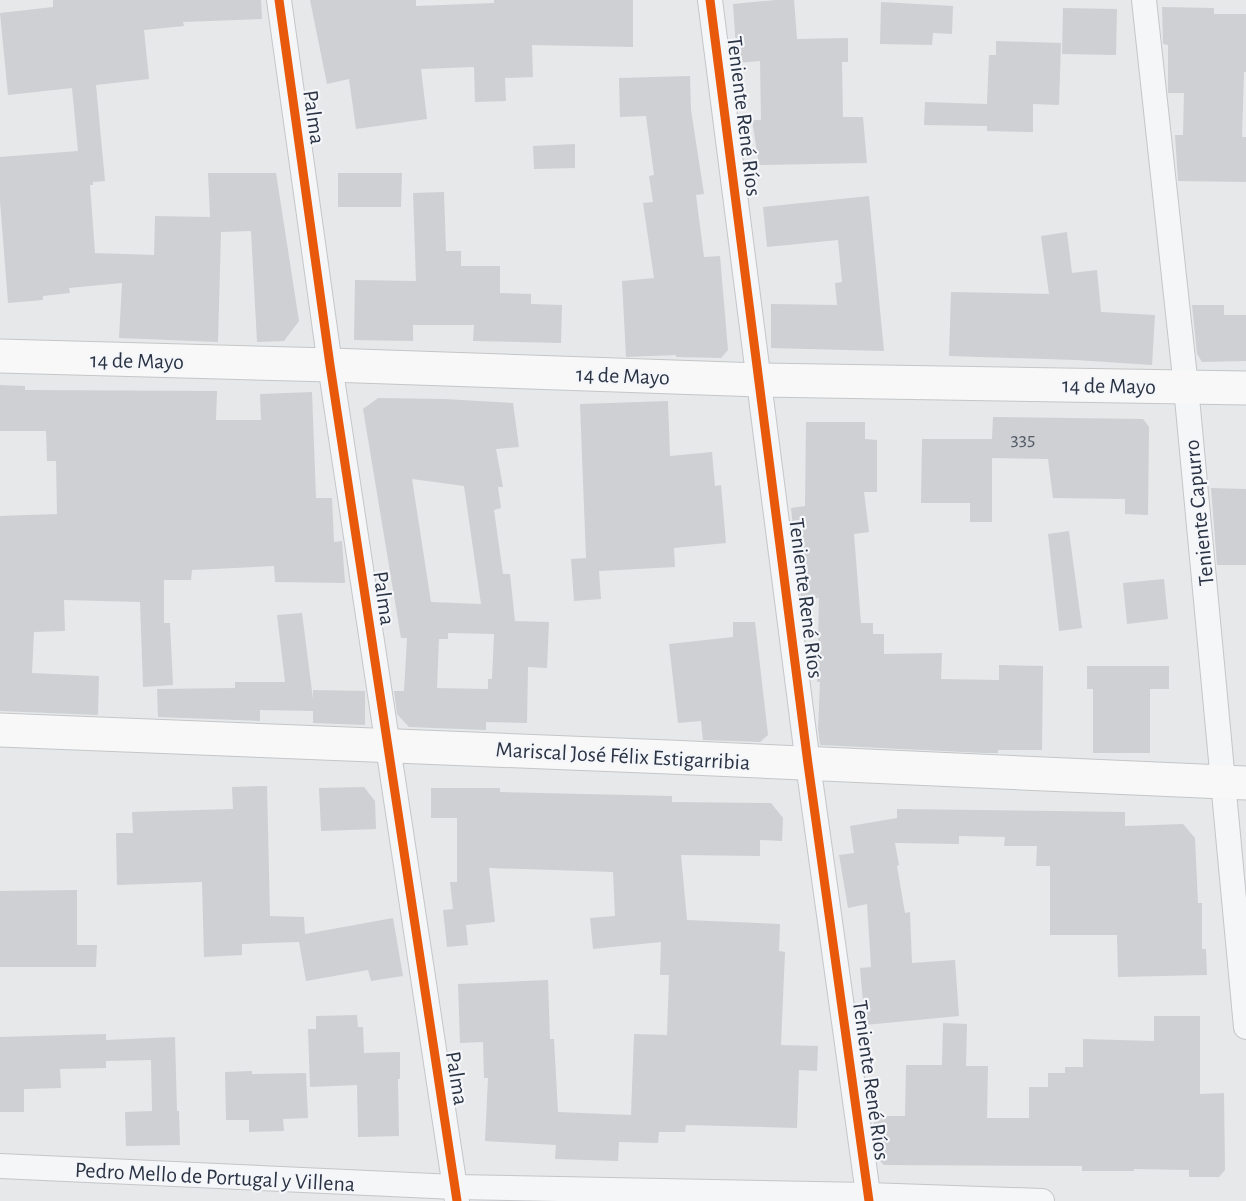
<svg xmlns="http://www.w3.org/2000/svg" width="1246" height="1201" viewBox="0 0 1246 1201" font-family="'Alegreya Sans',sans-serif">
  <style>
    .building { fill: #ced0d3; fill-rule: evenodd }
    .lines { fill: none; stroke-linecap: round; stroke-linejoin: round }
    .minor-casing { stroke: #c4c6c8; stroke-width: 26 }
    .secondary-casing { stroke: #c4c6c8; stroke-width: 35 }
    .minor { stroke: #f5f6f7; stroke-width: 24 }
    .secondary { stroke: #f8f8f8; stroke-width: 33 }
    .cycleway-casing { stroke: #f4f6f9; stroke-width: 13 }
    .cycleway { stroke: #e8590c; stroke-width: 9 }
    .labels { text-anchor: middle; stroke-width: 4.5; stroke-linejoin: round; paint-order: stroke }
    .number-label { font-size: 20px; fill: #545c69 }
    .street-label { font-size: 22px; fill: #2b3445; stroke: #f4f6f9 }
  </style>
  <rect width="100%" height="100%" fill="#e6e8ea"/>
  <g class="building">
    <polygon points="53,0 261,0 262,19 183,22 184,26 144,30 149,79 96,85 105,181 93,182 93,185 90,185 95,253 154,255 155,216 210,217 208,173 276,173 299,321 284,341 257,342 251,231 221,232 218,342 119,338 122,283 69,288 70,293 43,296 43,300 8,303 0,201 0,157 78,151 72,88 8,95 0,13 53,7"/>
    <polygon points="310,0 416,0 416,6 494,3 494,0 633,0 633,47 532,45 533,77 505,78 506,101 475,102 474,67 421,69 427,119 356,129 349,79 327,84"/>
    <polygon points="776,0 794,0 797,39 848,38 848,62 842,62 843,117 863,117 867,163 759,165 752,120 761,120 760,61 737,63 733,4"/>
    <polygon points="881,2 953,6 952,34 933,33 932,45 880,44"/>
    <polygon points="1162,7 1214,8 1214,14 1246,14 1246,72 1244,72 1242,137 1246,137 1246,182 1178,181 1175,135 1183,135 1184,93 1168,93 1168,45 1163,44"/>
    <polygon points="1063,8 1117,9 1116,55 1062,54"/>
    <polygon points="996,41 1061,43 1059,105 1033,104 1033,132 987,131 987,126 924,125 925,102 987,104 989,55 996,55"/>
    <polygon points="690,76 691,110 704,194 696,195 704,257 720,256 728,350 721,358 676,357 676,355 626,357 622,281 654,278 643,203 653,202 649,176 654,175 646,116 620,117 619,78"/>
    <polygon points="575,144 575,168 534,169 533,146"/>
    <polygon points="338,173 402,173 401,207 338,207"/>
    <polygon points="444,192 446,251 461,251 461,266 500,266 500,293 531,294 531,304 562,305 561,343 473,341 474,325 413,325 413,341 354,340 355,280 416,281 413,193"/>
    <polygon points="869,196 884,351 771,348 771,304 837,305 835,283 842,282 838,240 767,247 763,207"/>
    <polygon points="1067,232 1072,273 1097,270 1101,312 1155,315 1152,365 1076,360 949,356 951,292 1049,294 1041,236"/>
    <polygon points="1192,305 1224,305 1224,315 1246,315 1246,361 1202,362 1197,354"/>
    <polygon points="0,385 25,386 25,390 217,391 216,420 261,420 260,394 312,392 316,498 332,498 334,542 342,541 345,583 275,582 274,566 192,570 191,580 164,580 164,623 170,623 173,685 143,687 140,602 64,600 65,631 34,632 32,673 99,676 98,715 0,711 0,516 57,514 56,461 47,461 46,431 0,431"/>
    <path d="M 378,398 L 444,399 L 513,403 L 519,447 L 496,449 L 503,487 L 498,487 L 501,508 L 494,510 L 503,574 L 510,574 L 515,621 L 549,622 L 547,668 L 528,667 L 527,723 L 486,722 L 486,730 L 409,727 L 397,714 L 394,691 L 404,691 L 407,638 L 401,638 L 363,409 ZM 412,479 L 464,486 L 481,604 L 431,602 ZM 448,633 L 494,634 L 492,679 L 488,679 L 488,689 L 437,688 L 439,639 L 448,639 Z"/>
    <polygon points="668,401 670,456 712,452 715,486 721,485 726,543 674,548 675,567 599,571 601,599 574,601 571,559 586,558 580,404"/>
    <polygon points="993,417 1143,419 1149,427 1148,515 1125,514 1125,499 1053,498 1048,459 992,458 992,522 970,522 970,503 921,503 922,439 992,439"/>
    <polygon points="806,422 865,422 865,439 877,440 877,492 864,492 869,532 854,534 861,623 873,623 873,634 884,634 884,654 942,653 941,679 999,680 999,665 1043,666 1042,750 998,750 998,753 983,753 820,745 818,729 820,682 817,682 819,598 801,599 791,508 805,506"/>
    <polygon points="1211,488 1246,489 1246,565 1217,565"/>
    <polygon points="1069,531 1082,628 1059,631 1048,534"/>
    <polygon points="1164,579 1168,619 1127,624 1123,583"/>
    <polygon points="302,613 313,699 313,690 365,691 365,725 313,723 313,711 260,710 260,721 158,717 157,689 235,688 235,682 285,682 277,615"/>
    <polygon points="733,622 755,622 768,735 760,742 703,740 701,721 678,723 669,644 733,637"/>
    <polygon points="1087,666 1169,666 1169,689 1150,689 1150,753 1093,753 1093,689 1087,689"/>
    <polygon points="267,786 270,916 304,917 305,934 393,918 403,976 371,981 368,970 306,981 299,942 242,944 242,955 204,957 202,882 117,885 116,833 133,833 132,812 233,809 232,787"/>
    <polygon points="364,787 375,801 376,829 321,831 319,788"/>
    <polygon points="431,788 500,788 500,792 672,796 672,802 771,803 783,818 782,841 760,840 760,856 681,855 687,920 780,924 779,951 785,952 781,1045 818,1046 817,1071 799,1070 797,1128 686,1125 685,1132 659,1132 658,1143 619,1142 618,1161 555,1159 556,1145 485,1141 488,1078 484,1078 483,1042 460,1043 458,984 548,980 550,1039 554,1039 558,1112 631,1115 634,1034 667,1035 669,975 660,975 661,942 593,949 590,918 615,916 613,872 489,868 495,922 466,925 468,945 447,947 443,910 453,909 450,882 457,882 457,818 431,818"/>
    <polygon points="897,809 1125,812 1125,826 1183,824 1195,838 1198,903 1202,903 1202,949 1206,949 1207,975 1118,977 1117,935 1050,935 1050,866 1036,866 1037,846 1004,846 1005,837 959,836 959,844 895,843 899,865 897,866 905,913 910,912 912,963 955,960 959,1016 865,1025 860,968 871,967 867,904 848,908 839,855 854,853 850,826 897,818"/>
    <polygon points="77,890 77,945 97,945 96,967 0,967 0,891"/>
    <polygon points="357,1015 358,1027 363,1027 364,1053 400,1052 400,1079 398,1079 399,1136 358,1137 357,1085 310,1087 308,1029 316,1029 316,1016"/>
    <polygon points="1154,1016 1200,1016 1200,1094 1224,1093 1225,1170 1219,1177 1189,1177 1189,1170 1134,1169 1134,1171 1082,1171 1082,1166 884,1165 878,1159 874,1133 874,1116 905,1116 906,1065 942,1065 943,1023 967,1024 966,1066 988,1066 987,1118 1029,1118 1029,1087 1048,1087 1048,1073 1065,1073 1065,1067 1083,1067 1083,1039 1154,1041"/>
    <polygon points="106,1034 106,1040 175,1037 177,1111 179,1111 180,1145 126,1146 125,1112 152,1111 151,1060 106,1061 106,1068 60,1069 61,1088 24,1089 24,1112 0,1112 0,1037"/>
    <polygon points="252,1071 252,1074 306,1073 308,1118 283,1119 284,1131 249,1132 249,1120 226,1120 225,1072"/>
  </g>
  <g class="lines">
    <g class="minor-casing">
      <g id="minor">
        <polyline points="279,0 330,365 457,1201"/>
        <polyline points="710,0 808,764 869,1201"/>
        <polyline points="1144,0 1186,387 1246,1027"/>
        <polyline points="0,1166 455,1187 868,1195 1042,1201"/>
      </g>
    </g>
    <g class="secondary-casing">
      <g id="secondary">
        <polyline points="0,356 330,365 760,380 1246,388"/>
        <path d="M 0,730 C 415,744 831,765 1246,783"/>
      </g>
    </g>
    <use href="#minor" class="minor"/>
    <use href="#secondary" class="secondary"/>
    <g class="cycleway-casing">
      <g id="cycleway">
        <polyline points="279,0 330,365 457,1201"/>
        <polyline points="710,0 808,764 869,1201"/>
      </g>
    </g>
    <use href="#cycleway" class="cycleway"/>
  </g>
  <g class="labels">
    <g class="number-label">
      <text x="1023" y="445">335</text>
    </g>
    <g class="street-label">
      <text transform="translate(745 116) rotate(83)" y="8">Teniente René Ríos</text>
      <text transform="translate(315 117) rotate(82)" y="8">Palma</text>
      <text transform="translate(137 360) rotate(1)" y="8">14 de Mayo</text>
      <text transform="translate(623 375) rotate(2)" y="8">14 de Mayo</text>
      <text transform="translate(1109 385) rotate(1)" y="8">14 de Mayo</text>
      <text transform="translate(1198 513) rotate(-96)" y="8">Teniente Capurro</text>
      <text transform="translate(385 598) rotate(82)" y="8">Palma</text>
      <text transform="translate(807 598) rotate(83)" y="8">Teniente René Ríos</text>
      <text transform="translate(623 755) rotate(3)" y="8">Mariscal José Félix Estigarribia</text>
      <text transform="translate(458 1078) rotate(81)" y="8">Palma</text>
      <text transform="translate(872 1080) rotate(82)" y="8">Teniente René Ríos</text>
      <text transform="translate(215 1176) rotate(3)" y="8">Pedro Mello de Portugal y Villena</text>
    </g>
  </g>
</svg>
